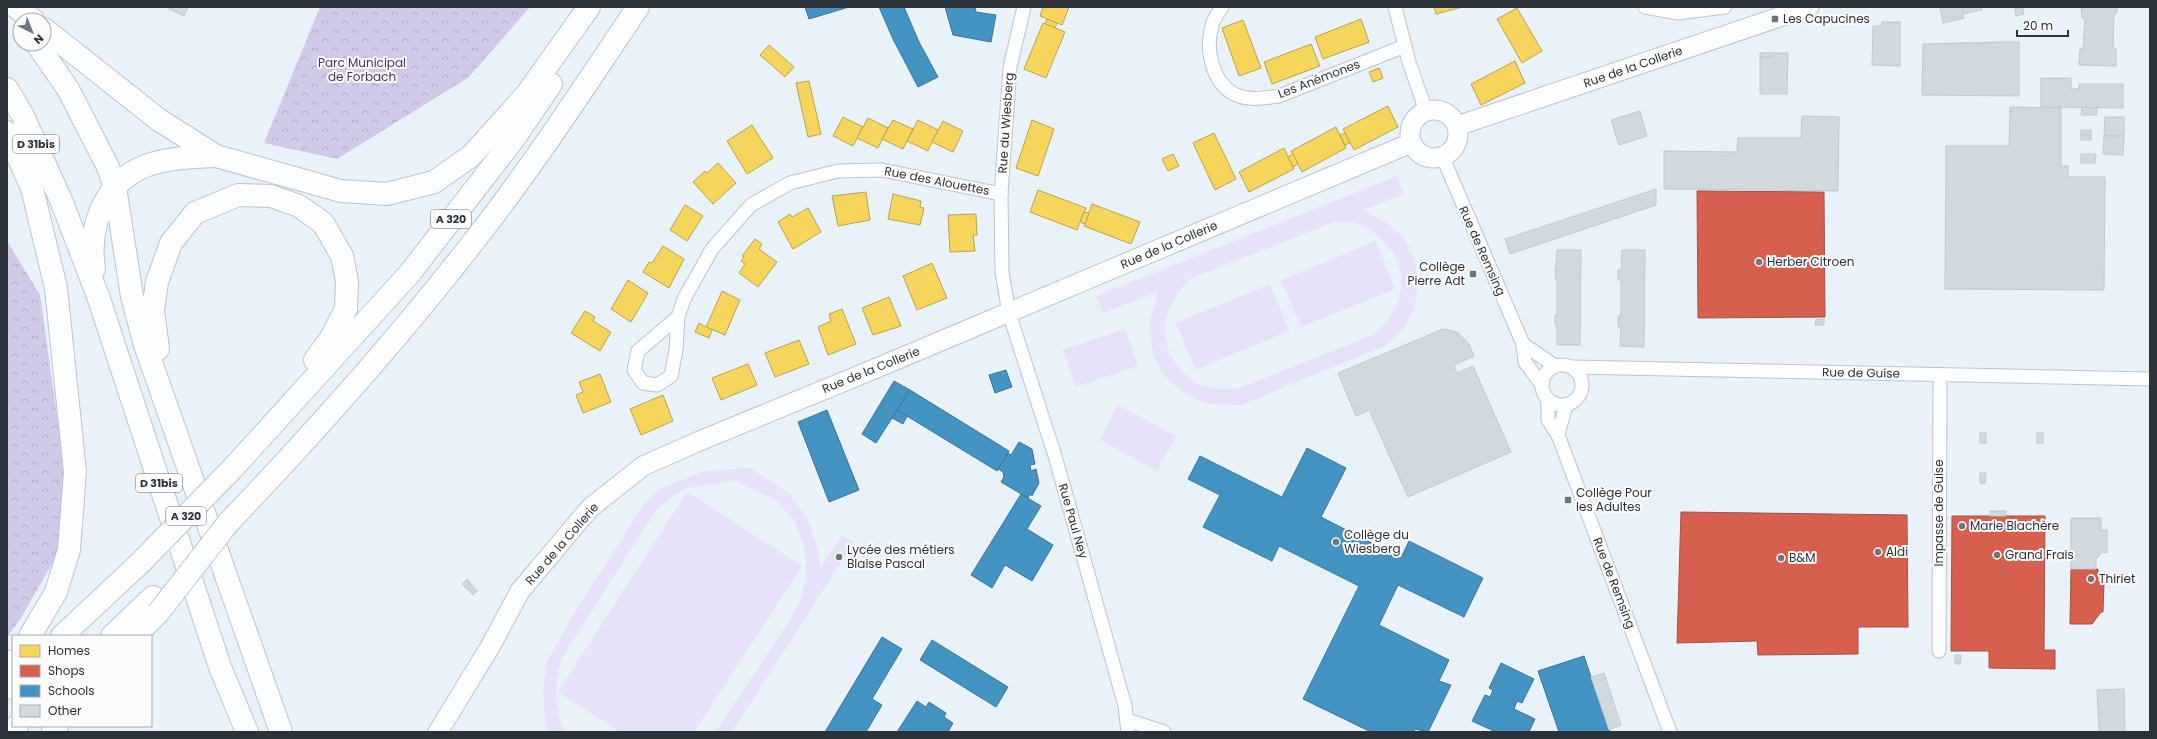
<svg xmlns="http://www.w3.org/2000/svg" width="2157" height="739" viewBox="0 0 2157 739" font-family="Poppins,sans-serif">
  <style>
    .forest { fill: url(#forest-crowns) }
    .pitch { fill: #e6e2f8; fill-rule: evenodd }
    .homes { fill: #f6d55c; stroke: #b9a452 }
    .shops { fill: #d6604d; stroke: #a35247 }
    .schools { fill: #4393c3; stroke: #3c769a }
    .building { fill: #d1d9df; stroke: #c2cad0 }
    .lines { fill: none; stroke-linecap: round; stroke-linejoin: round }
    .street-casing { stroke: #bec4cc; stroke-width: 15 }
    .secondary-casing { stroke: #bec4cc; stroke-width: 21 }
    .highway-casing { stroke: #bec4cc; stroke-width: 24 }
    .street { stroke: #fcfdfe; stroke-width: 13 }
    .secondary { stroke: #fcfdfe; stroke-width: 19 }
    .highway { stroke: #fcfdfe; stroke-width: 22 }
    .highway-bridge-casing { stroke: #bec4cc; stroke-width: 24; stroke-linecap: butt }
    .highway-bridge { stroke: #fcfdfe; stroke-width: 22 }
    .poi-dot { fill: #6e757c; stroke: #fbfbfb; stroke-width: 1.5 }
    .labels { text-anchor: middle; stroke-width: 4; stroke-linejoin: round; paint-order: stroke }
    .shield { fill: #fbfbfb; stroke: #6a6e73; stroke-width: 1 }
    .shield-label { font-size: 11px; font-weight: bold; fill: #2c3239 }
    .poi-label { font-size: 12px; fill: #2c3239; stroke: #fbfbfb; text-anchor: start }
    .park-label { font-size: 12px; fill: #4c306c; stroke: #fbfbfb }
    .street-label { font-size: 12px; fill: #2c3239; stroke: #fbfbfb }
  </style>
  <defs>
    <pattern id="forest-crowns" width="20" height="18" patternUnits="userSpaceOnUse"><rect width="20" height="18" fill="#d1c9e8"/><path d="M2 6a3 3 0 1 1 6 0M12 15a3 3 0 1 1 6 0" fill="none" stroke="#b4adc8"/></pattern>
  </defs>
  <rect width="100%" height="100%" fill="#e9f1f9"/>
  <g class="forest">
    <polygon points="320,7 530,7 469,77 337,159 264,143"/>
    <polygon points="7,241 40,295 62,452 65,510 60,550 22,616 7,638"/>
  </g>
  <g class="pitch">
    <path d="M 1397,176 L 1404,194 L 1363,210 C 1376,217 1388,222 1399,233 C 1419,254 1423,290 1410,316 C 1405,329 1394,338 1384,346 L 1241,405 L 1207,404 L 1186,394 L 1168,379 L 1157,365 L 1151,344 L 1150,320 L 1158,292 L 1103,313 L 1096,296 ZM 1334,222 C 1340,222 1349,221 1355,223 C 1411,242 1418,309 1366,338 L 1237,389 C 1225,389 1209,390 1198,384 C 1188,380 1180,370 1174,361 C 1155,330 1167,304 1190,279 Z"/>
    <polygon points="1376,241 1395,289 1301,327 1281,280"/>
    <polygon points="1270,284 1289,331 1195,370 1176,323"/>
    <polygon points="1125,329 1138,366 1075,387 1063,350"/>
    <polygon points="1118,405 1176,436 1157,471 1100,440"/>
    <path d="M 750,468 L 790,494 L 809,522 L 818,549 L 820,569 L 842,535 L 854,542 L 732,732 L 716,732 L 794,614 L 801,598 L 806,576 L 805,549 L 794,520 L 777,501 L 735,481 L 692,487 L 673,495 L 654,513 L 562,658 C 554,686 553,704 565,732 L 550,732 L 546,726 L 543,692 L 547,661 L 572,617 L 644,504 L 660,489 L 705,471 Z"/>
    <polygon points="687,492 802,566 694,732 620,732 558,692"/>
  </g>
  <g class="homes">
    <polygon points="1043,7 1069,7 1062,25 1040,16"/>
    <polygon points="1434,7 1463,7 1436,14"/>
    <polygon points="1517,8 1542,51 1522,63 1497,19"/>
    <polygon points="1047,19 1057,23 1055,28 1045,24"/>
    <polygon points="1361,19 1369,42 1323,59 1315,37"/>
    <polygon points="1243,20 1261,68 1239,76 1222,28"/>
    <polygon points="1043,23 1065,32 1046,78 1024,69"/>
    <polygon points="1311,44 1320,66 1272,84 1264,62"/>
    <polygon points="769,45 794,67 785,77 760,55"/>
    <polygon points="1515,61 1525,83 1481,105 1471,84"/>
    <polygon points="1379,68 1383,78 1373,82 1369,72"/>
    <polygon points="809,81 821,134 808,137 796,83"/>
    <polygon points="1388,106 1398,127 1354,150 1343,129"/>
    <polygon points="843,117 863,127 853,146 833,136"/>
    <polygon points="868,118 888,128 878,148 857,138"/>
    <polygon points="893,120 913,129 903,149 882,139"/>
    <polygon points="918,120 938,130 928,151 907,141"/>
    <polygon points="1032,120 1054,129 1038,176 1016,168"/>
    <polygon points="943,121 963,131 953,152 932,142"/>
    <polygon points="752,125 773,158 747,174 727,141"/>
    <polygon points="1336,127 1346,148 1302,172 1291,151"/>
    <polygon points="1214,133 1236,179 1215,190 1193,143"/>
    <polygon points="1345,133 1350,143 1345,145 1340,135"/>
    <polygon points="1284,148 1294,169 1249,192 1239,172"/>
    <polygon points="1173,154 1179,166 1168,171 1162,159"/>
    <polygon points="1293,154 1298,164 1293,167 1288,157"/>
    <polygon points="718,163 736,183 713,204 693,182 705,171 707,173"/>
    <polygon points="1038,190 1086,208 1077,230 1030,212"/>
    <polygon points="866,192 870,220 838,226 832,196"/>
    <polygon points="893,194 921,201 920,207 924,208 920,225 888,219"/>
    <polygon points="1092,204 1140,222 1131,244 1084,226"/>
    <polygon points="685,205 703,216 687,241 670,230"/>
    <polygon points="808,208 821,232 793,249 778,222 790,214 792,217"/>
    <polygon points="1084,212 1089,213 1085,224 1080,222"/>
    <polygon points="976,214 977,235 973,235 975,251 950,252 948,215"/>
    <polygon points="755,239 762,244 759,249 777,262 758,287 739,273 745,264 741,261 744,257 742,256"/>
    <polygon points="663,246 684,259 669,288 643,272 649,262 652,263"/>
    <polygon points="932,263 947,298 917,310 903,276"/>
    <polygon points="628,280 648,293 631,322 611,309"/>
    <polygon points="722,291 740,300 725,335 706,327"/>
    <polygon points="889,297 901,326 873,335 862,308"/>
    <polygon points="842,309 856,344 828,355 818,327 831,321 829,314"/>
    <polygon points="585,311 595,317 593,321 611,332 600,351 571,333"/>
    <polygon points="699,323 712,330 709,338 695,332"/>
    <polygon points="799,340 809,364 775,377 765,353"/>
    <polygon points="748,364 757,385 721,400 712,378"/>
    <polygon points="600,374 611,402 583,413 576,395 583,392 579,382"/>
    <polygon points="663,395 673,421 641,435 630,409"/>
  </g>
  <g class="shops">
    <polygon points="1697,191 1824,192 1825,317 1698,318"/>
    <polygon points="1681,512 1907,515 1908,627 1858,627 1858,654 1758,655 1757,641 1677,643"/>
    <polygon points="1952,516 2045,516 2044,650 2055,650 2055,669 1989,668 1989,651 1951,651"/>
    <polygon points="2071,569 2098,569 2098,582 2104,582 2103,612 2101,612 2092,624 2070,624"/>
  </g>
  <g class="schools">
    <polygon points="805,7 849,7 809,19"/>
    <polygon points="879,7 904,7 919,42 938,77 918,87 893,39"/>
    <polygon points="945,7 975,7 976,12 996,15 991,42 953,35"/>
    <polygon points="1006,370 1012,387 995,393 989,375"/>
    <polygon points="894,381 910,390 876,443 862,434"/>
    <polygon points="910,390 1009,451 997,471 897,410"/>
    <polygon points="827,410 859,490 829,502 798,422"/>
    <polygon points="897,410 907,416 903,424 892,418"/>
    <polygon points="1019,442 1032,449 1035,464 1030,465 1031,471 1036,469 1039,483 1032,496 1030,494 1028,498 1001,482 1004,477 1003,472 998,469 1008,453 1011,455"/>
    <polygon points="1307,448 1346,468 1321,517 1401,558 1409,541 1483,578 1464,617 1398,585 1379,625 1449,660 1439,681 1451,685 1428,732 1415,729 1414,732 1371,732 1303,699 1359,586 1279,546 1272,561 1203,527 1220,495 1188,479 1200,456 1282,497"/>
    <polygon points="1021,494 1041,506 1027,529 1053,545 1032,581 1005,565 992,588 971,575"/>
    <polygon points="882,637 902,649 872,699 882,705 866,732 825,732"/>
    <polygon points="932,640 1008,687 996,707 920,660"/>
    <polygon points="1584,656 1591,677 1610,732 1559,732 1538,671"/>
    <polygon points="1501,663 1534,679 1522,703 1517,701 1514,709 1535,719 1529,732 1496,732 1472,721 1485,695 1490,697 1493,690 1489,688"/>
    <polygon points="917,701 926,707 929,702 946,713 944,717 953,723 948,732 897,732"/>
  </g>
  <g class="building">
    <polygon points="170,7 188,7 184,16 169,9"/>
    <polygon points="1962,7 1964,18 1943,23 1940,8"/>
    <polygon points="1962,7 1981,7 1982,10 1963,14"/>
    <polygon points="2023,7 2024,14 2016,16 2015,9"/>
    <polygon points="2081,7 2117,7 2117,13 2114,13 2113,49 2116,49 2116,66 2079,65 2080,49 2083,49 2085,18 2082,18"/>
    <polygon points="1882,22 1900,22 1900,66 1872,65 1873,26 1882,26"/>
    <polygon points="2004,42 2019,42 2019,96 1922,95 1923,44"/>
    <rect x="1760" y="53" width="13" height="4"/>
    <polygon points="1773,53 1788,53 1787,94 1760,94 1760,57 1773,57"/>
    <polygon points="2041,78 2071,78 2071,89 2079,89 2079,84 2123,84 2123,108 2041,107"/>
    <polygon points="2010,107 2061,108 2061,166 2068,166 2068,177 2105,177 2104,290 1945,289 1946,146 2009,146"/>
    <polygon points="2082,107 2097,108 2097,115 2081,115"/>
    <polygon points="1640,111 1647,136 1619,145 1611,120"/>
    <polygon points="1802,116 1839,117 1838,191 1664,189 1664,151 1737,152 1738,138 1801,138"/>
    <polygon points="2105,117 2124,117 2124,136 2104,136"/>
    <rect x="2081" y="130" width="10" height="5"/>
    <rect x="2081" y="135" width="10" height="5"/>
    <polygon points="2104,136 2124,136 2123,155 2103,154"/>
    <polygon points="2081,154 2096,154 2095,163 2081,163"/>
    <polygon points="1656,189 1656,205 1510,254 1505,239"/>
    <polygon points="1557,250 1581,250 1580,345 1557,345 1557,326 1555,326 1555,315 1557,315 1557,279 1555,279"/>
    <polygon points="1622,250 1645,250 1644,347 1620,346 1621,327 1618,327 1618,316 1621,316 1621,280 1618,280 1618,270 1621,270"/>
    <polygon points="1816,319 1824,319 1824,325 1815,325"/>
    <polygon points="1443,329 1457,332 1469,344 1474,356 1454,365 1457,373 1473,366 1511,452 1408,497 1369,410 1356,416 1338,373"/>
    <rect x="1980" y="433" width="6" height="10"/>
    <rect x="2037" y="433" width="6" height="10"/>
    <polygon points="1980,473 1986,473 1985,484 1980,483"/>
    <rect x="1990" y="511" width="16" height="5"/>
    <polygon points="2071,518 2101,518 2101,530 2107,530 2107,553 2102,552 2096,559 2096,569 2071,569"/>
    <polygon points="467,579 477,591 473,595 462,584"/>
    <polygon points="1955,655 1961,655 1960,664 1955,664"/>
    <polygon points="1604,673 1621,725 1609,730 1591,677"/>
    <polygon points="2124,689 2125,732 2099,732 2097,690"/>
  </g>
  <g class="lines">
    <g class="street-casing">
      <g id="street">
        <polyline points="1024,7 1010,67 1001,194 1002,272 1009,313 1055,456 1125,706 1128,732"/>
        <path d="M 1222,7 C 1218,13 1213,20 1212,26 C 1205,49 1212,82 1234,94 C 1248,101 1265,98 1279,96 L 1405,46"/>
        <polyline points="1395,7 1409,62 1426,111"/>
        <polyline points="1645,7 1678,13 1725,7"/>
        <polyline points="1443,158 1523,344 1525,362 1542,385"/>
        <polyline points="678,317 638,351 634,370 643,383 657,385 671,376 676,350 678,317 684,299 712,249 751,205 790,183 838,171 882,170 1001,194"/>
        <polyline points="1523,344 1555,366"/>
        <circle cx="1562" cy="385" r="20"/>
        <polyline points="1572,367 2150,379"/>
        <polyline points="1548,399 1548,420 1558,435 1670,732"/>
        <polyline points="1558,435 1566,405"/>
        <polyline points="1939,651 1940,375"/>
        <polyline points="1127,720 1164,732"/>
      </g>
    </g>
    <g class="secondary-casing">
      <g id="secondary">
        <circle cx="1434" cy="134" r="24"/>
        <polyline points="1457,126 1809,7"/>
        <polyline points="438,732 490,647 520,591 590,508 643,466 697,442 872,370 1411,143"/>
      </g>
    </g>
    <g class="highway-casing">
      <g id="highway">
        <polyline points="16,7 33,20"/>
        <polyline points="44,29 159,120 216,156 341,191 387,194 434,182 471,156 527,94 589,7"/>
        <polyline points="37,44 68,89 108,167 115,187 132,296 145,345 281,732"/>
        <polyline points="7,89 22,114 61,200 99,299 220,667 247,732"/>
        <polyline points="7,132 32,188 56,288 75,472 69,550 56,592 30,636"/>
        <path d="M 94,269 C 91,249 92,233 99,215 C 120,160 165,158 216,156"/>
        <polyline points="158,349 153,310 157,282 171,243 195,213 238,195 271,196 299,206 323,223 342,256 347,281 346,309 331,338 315,360"/>
        <polyline points="232,469 410,273 513,140 551,84"/>
        <path d="M 228,523 C 314,433 398,339 474,241 C 533,166 585,86 638,7"/>
        <polyline points="62,636 139,564"/>
        <polyline points="112,636 153,597"/>
        <polyline points="135,636 158,613"/>
        <polyline points="7,668 13,661"/>
        <polyline points="7,688 13,683"/>
        <polyline points="11,732 17,726"/>
        <polyline points="53,732 57,726"/>
      </g>
    </g>
    <use href="#street" class="street"/>
    <use href="#secondary" class="secondary"/>
    <use href="#highway" class="highway"/>
    <g class="highway-bridge-casing">
      <g id="highway-bridge">
        <polyline points="139,564 232,469"/>
        <polyline points="158,613 228,523"/>
      </g>
    </g>
    <use href="#highway-bridge" class="highway-bridge"/>
  </g>
  <g class="poi-dot">
    <rect x="1771" y="15" width="8" height="8" rx="2"/>
    <circle cx="1759" cy="262" r="4"/>
    <rect x="1469" y="270" width="8" height="8" rx="2"/>
    <rect x="1564" y="496" width="8" height="8" rx="2"/>
    <circle cx="1962" cy="526" r="4"/>
    <circle cx="1336" cy="542" r="4"/>
    <circle cx="1878" cy="552" r="4"/>
    <circle cx="1997" cy="555" r="4"/>
    <circle cx="839" cy="557" r="4"/>
    <circle cx="1781" cy="558" r="4"/>
    <circle cx="2091" cy="579" r="4"/>
  </g>
  <g class="labels">
    <g class="shield">
      <rect x="13" y="135" width="46" height="18" rx="3"/>
      <rect x="431" y="210" width="40" height="18" rx="3"/>
      <rect x="136" y="474" width="46" height="18" rx="3"/>
      <rect x="166" y="507" width="40" height="18" rx="3"/>
    </g>
    <g class="shield-label">
      <text x="36" y="148">D 31bis</text>
      <text x="451" y="223">A 320</text>
      <text x="159" y="487">D 31bis</text>
      <text x="186" y="520">A 320</text>
    </g>
    <g class="poi-label">
      <text x="1783" y="23">Les Capucines</text>
      <text x="1767" y="266">Herber Citroen</text>
      <text x="1465" y="271" text-anchor="end">Collège<tspan x="1465" dy="14">Pierre Adt</tspan></text>
      <text x="1576" y="497">Collège Pour<tspan x="1576" dy="14">les Adultes</tspan></text>
      <text x="1970" y="530">Marie Blachère</text>
      <text x="1344" y="539">Collège du<tspan x="1344" dy="14">Wiesberg</tspan></text>
      <text x="847" y="554">Lycée des métiers<tspan x="847" dy="14">Blaise Pascal</tspan></text>
      <text x="1886" y="556">Aldi</text>
      <text x="2005" y="559">Grand Frais</text>
      <text x="1789" y="562">B&amp;M</text>
      <text x="2099" y="583">Thiriet</text>
    </g>
    <g class="park-label">
      <text x="362" y="67">Parc Municipal<tspan x="362" dy="14">de Forbach</tspan></text>
    </g>
    <g class="street-label">
      <text transform="translate(1633 67) rotate(-19)" y="4">Rue de la Collerie</text>
      <text transform="translate(1319 79) rotate(-21)" y="4">Les Anémones</text>
      <text transform="translate(1006 123) rotate(-86)" y="4">Rue du Wiesberg</text>
      <text transform="translate(937 181) rotate(11)" y="4">Rue des Alouettes</text>
      <text transform="translate(1169 245) rotate(-23)" y="4">Rue de la Collerie</text>
      <text transform="translate(1482 251) rotate(66)" y="4">Rue de Remsing</text>
      <text transform="translate(871 370) rotate(-22)" y="4">Rue de la Collerie</text>
      <text transform="translate(1861 373) rotate(1)" y="4">Rue de Guise</text>
      <text transform="translate(1939 513) rotate(-90)" y="4">Impasse de Guise</text>
      <text transform="translate(1073 521) rotate(74)" y="4">Rue Paul Ney</text>
      <text transform="translate(562 544) rotate(-49)" y="4">Rue de la Collerie</text>
      <text transform="translate(1614 583) rotate(69)" y="4">Rue de Remsing</text>
    </g>
  </g>
  <rect width="2157" height="739" fill="none" stroke="#2c3239" stroke-width="16"/>
  <rect x="12" y="635" width="140" height="92" fill="#fbfbfb" stroke="#a8abad"/>
  <rect x="20" y="645" width="20" height="12" fill="#f6d55c" stroke="#a8abad"/>
  <text x="48" y="655" font-size="12" fill="#2c3239">Homes</text>
  <rect x="20" y="665" width="20" height="12" fill="#d6604d" stroke="#a8abad"/>
  <text x="48" y="675" font-size="12" fill="#2c3239">Shops</text>
  <rect x="20" y="685" width="20" height="12" fill="#4393c3" stroke="#a8abad"/>
  <text x="48" y="695" font-size="12" fill="#2c3239">Schools</text>
  <rect x="20" y="705" width="20" height="12" fill="#d1d9df" stroke="#a8abad"/>
  <text x="48" y="715" font-size="12" fill="#2c3239">Other</text>
  <g transform="translate(32 32) rotate(137)"><circle r="19" fill="#fbfbfb" stroke="#a8abad"/>
  <path d="M0-3L7 15L0 10L-7 15Z" fill="#6e757c"/>
  <text y="-6" font-size="11" font-weight="bold" text-anchor="middle" fill="#2c3239">N</text>
  </g>
  <path d="M2017 30v6h51v-6" fill="none" stroke="#2c3239" stroke-width="2"/>
  <text x="2023" y="30" font-size="12" fill="#2c3239" stroke="#fbfbfb" stroke-width="3" paint-order="stroke">20 m</text>
</svg>
